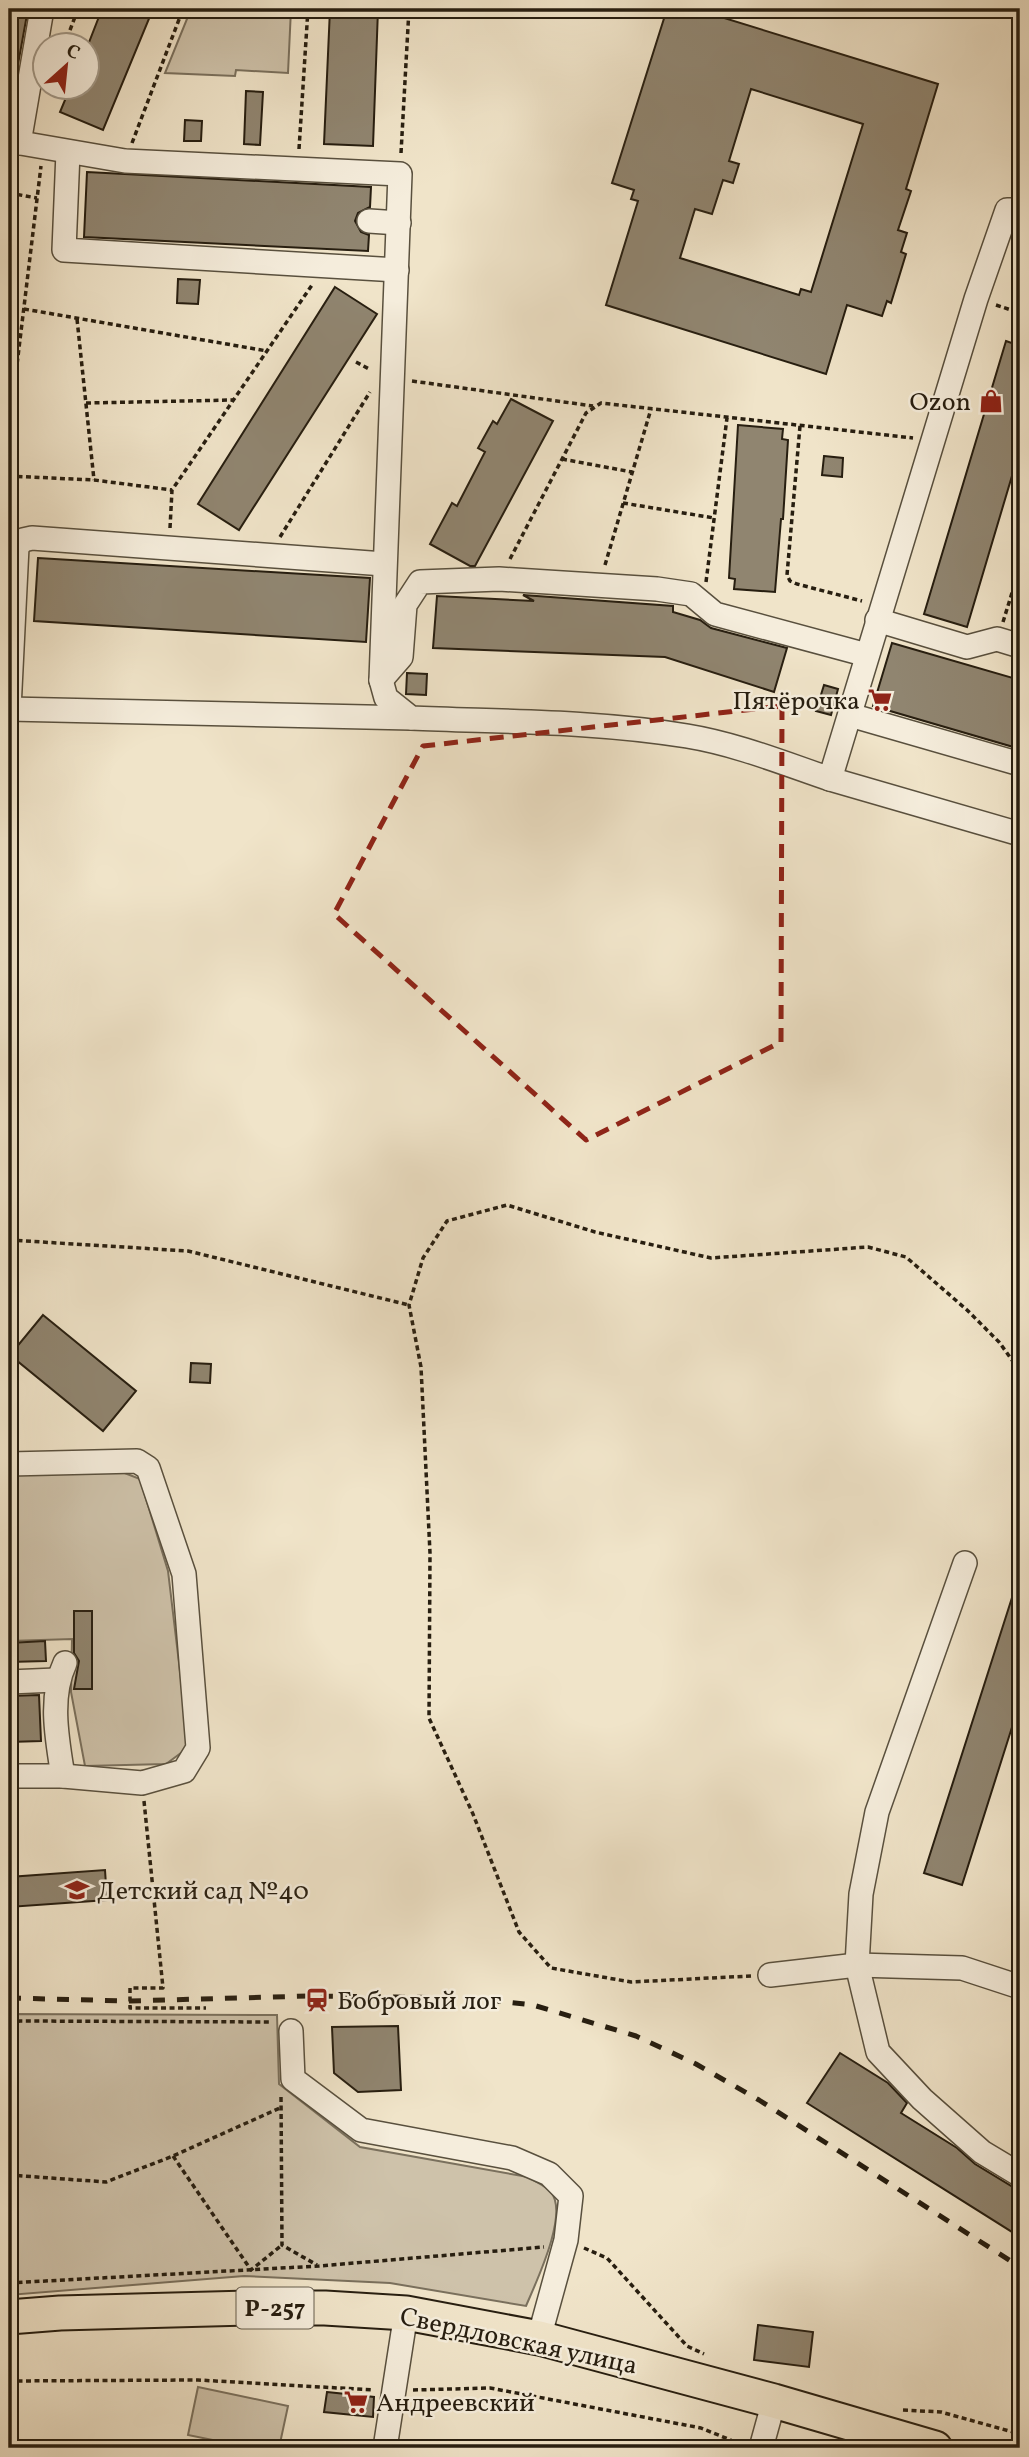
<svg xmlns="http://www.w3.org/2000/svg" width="1029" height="2457" viewBox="0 0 1029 2457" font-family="Vollkorn,serif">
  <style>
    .green { fill: #cec2aa; stroke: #7a705d; stroke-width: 2 }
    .building { fill: #908570; stroke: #271e10; stroke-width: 2; fill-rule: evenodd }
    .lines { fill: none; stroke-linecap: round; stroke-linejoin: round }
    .minor-casing { stroke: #59503e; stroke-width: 26 }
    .highway-casing { stroke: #271e10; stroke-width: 37 }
    .path { stroke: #271e10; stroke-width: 3.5; stroke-dasharray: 5 3.5; stroke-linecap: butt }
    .minor { stroke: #f5eddc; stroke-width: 23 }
    .highway { stroke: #f0e4c9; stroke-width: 33 }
    .rail { stroke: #271e10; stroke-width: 5; stroke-dasharray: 12 12; stroke-linecap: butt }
    .marked { fill: none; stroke: #8f2418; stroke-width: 5; stroke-dasharray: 14 9; stroke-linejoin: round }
    .labels { text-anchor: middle; stroke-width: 5; stroke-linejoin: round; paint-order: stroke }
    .shield { fill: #f5eddc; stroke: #655c4d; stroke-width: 2 }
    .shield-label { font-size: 24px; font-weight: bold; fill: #271e10 }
    .poi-label { font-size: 26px; fill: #271e10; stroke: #f5eddc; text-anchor: start }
    .street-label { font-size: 26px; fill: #271e10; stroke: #f5eddc }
  </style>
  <rect width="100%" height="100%" fill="#f0e4c9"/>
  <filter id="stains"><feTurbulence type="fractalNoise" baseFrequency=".00286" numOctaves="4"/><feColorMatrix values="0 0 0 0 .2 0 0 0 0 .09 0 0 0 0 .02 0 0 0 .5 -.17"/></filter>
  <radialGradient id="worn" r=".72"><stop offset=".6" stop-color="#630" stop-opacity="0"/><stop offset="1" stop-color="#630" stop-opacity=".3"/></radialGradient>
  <g class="green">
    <polygon points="191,9 291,9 288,73 236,70 235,76 165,73"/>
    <polygon points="122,1472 140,1479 168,1571 189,1747 166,1764 85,1766 71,1692 72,1639 9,1641 9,1475"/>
    <path d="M 9,2014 L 277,2015 L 279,2084 L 360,2147 L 528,2177 C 534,2181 546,2186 551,2192 C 569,2214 536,2282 526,2306 L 390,2283 L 244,2276 L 9,2295 Z"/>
    <polygon points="198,2387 288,2406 279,2448 252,2448 188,2435"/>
  </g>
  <g class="building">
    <polygon points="9,9 28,9 15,81 9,81"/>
    <polygon points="102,9 153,9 103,130 60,112 70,88 88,88 88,45"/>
    <polygon points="330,9 378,9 373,146 324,144"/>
    <path d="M 667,9 L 695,9 L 938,84 L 906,189 L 911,191 L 898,230 L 907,233 L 901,252 L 906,254 L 891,303 L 887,301 L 882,316 L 847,305 L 826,374 L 606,305 L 638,201 L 631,199 L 634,190 L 612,183 ZM 751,89 L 863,124 L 811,292 L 801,289 L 799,295 L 680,258 L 695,209 L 712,214 L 723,180 L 733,183 L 739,164 L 729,161 Z"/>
    <polygon points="246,91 263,92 260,145 244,144"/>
    <polygon points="185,120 202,121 201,141 184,141"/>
    <polygon points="87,172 371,187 370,207 358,213 355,221 361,232 369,235 368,251 84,237"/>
    <polygon points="178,279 200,280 198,304 177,303"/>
    <polygon points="335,287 377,314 239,530 198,504"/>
    <polygon points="1006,341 1020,346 1020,449 967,627 924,614"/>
    <polygon points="511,399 553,421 475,566 470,566 430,544 452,503 457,506 485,452 478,448 493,421 497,424"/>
    <polygon points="738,425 783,429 782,439 788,440 783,519 781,519 775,592 734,589 735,579 729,578"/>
    <polygon points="824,456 843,458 842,477 822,475"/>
    <polygon points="38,558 370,578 366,642 34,621"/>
    <polygon points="523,595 673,606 673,612 700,620 711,628 787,648 774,692 665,657 433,648 437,596 534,601"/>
    <polygon points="892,643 1020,680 1020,749 873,706"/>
    <polygon points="407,673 427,674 426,695 406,694"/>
    <polygon points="824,685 838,689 831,715 816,711"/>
    <polygon points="43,1315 136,1391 103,1431 10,1355"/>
    <polygon points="191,1363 211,1364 210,1383 190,1382"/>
    <polygon points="1017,1582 1020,1583 1020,1702 962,1885 924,1873"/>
    <polygon points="74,1611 92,1611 92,1689 74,1689 79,1661 74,1653"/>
    <polygon points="45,1641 46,1661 9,1662 9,1643"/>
    <polygon points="39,1695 41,1741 9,1742 9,1696"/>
    <polygon points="105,1870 107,1900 9,1907 9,1877"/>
    <polygon points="398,2026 401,2090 358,2092 334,2073 332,2027"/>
    <polygon points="840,2053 888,2083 907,2103 901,2113 957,2148 975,2164 1013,2187 1020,2189 1020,2237 807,2103"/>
    <polygon points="758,2325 813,2332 809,2367 754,2360"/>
    <polygon points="327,2392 374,2397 373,2417 324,2412"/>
  </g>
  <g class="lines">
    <g class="minor-casing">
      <g id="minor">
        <path d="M 9,141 L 125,161 L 400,174 L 381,680 L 386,698 L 411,718 C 503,722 597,721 687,736 C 736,744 783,763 830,779 L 976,299 L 1007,210 L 1020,210"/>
        <polyline points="19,143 42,9"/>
        <polyline points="68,152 64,250 397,270"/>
        <polyline points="369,221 399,223"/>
        <polyline points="877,620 967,647 997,639 1020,646"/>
        <polyline points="381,680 401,657 405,605 420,582 499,579 657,589 691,594 715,614 867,655"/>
        <polyline points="9,709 17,547 23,540 32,538 384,564"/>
        <polyline points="9,709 411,718"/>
        <polyline points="850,715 1020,764"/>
        <polyline points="830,779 1020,834"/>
        <polyline points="9,1464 137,1461 148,1468 184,1574 198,1748 184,1771 142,1783 63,1776 9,1776"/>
        <polyline points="965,1563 877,1812 861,1894 857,1965 878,2052 922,2099 982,2152 1020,2175"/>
        <polyline points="9,1682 56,1680"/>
        <path d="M 63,1776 C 57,1739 49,1697 65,1663"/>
        <polyline points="770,1975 857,1965 962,1968 1020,1987"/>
        <polyline points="291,2031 293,2079 361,2130 512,2158 549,2174 571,2196 566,2240 539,2338"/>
        <polyline points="385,2448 406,2313"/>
        <polyline points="761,2448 774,2401"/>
      </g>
    </g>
    <g class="highway-casing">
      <polyline id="highway" points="9,2317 60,2313 248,2308 325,2308 406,2313 539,2338 774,2401 935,2448"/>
    </g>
    <g class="path">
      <polyline points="64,46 78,9"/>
      <polyline points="132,143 183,9"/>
      <polyline points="299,149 308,9"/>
      <polyline points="401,153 409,9"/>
      <polyline points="1013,191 1020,166"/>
      <polyline points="9,193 37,198"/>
      <polyline points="996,305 1020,313"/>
      <polyline points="24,309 267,351"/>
      <polyline points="77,319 94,480"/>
      <polyline points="356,362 371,370"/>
      <polyline points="412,381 593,406"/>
      <polyline points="86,403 233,400"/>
      <polyline points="800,426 787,575 790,581 797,584 862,601"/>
      <polyline points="9,431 41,166"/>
      <polyline points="562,459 632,472"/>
      <polyline points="9,476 94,480 172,490"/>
      <polyline points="623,503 714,518"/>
      <polyline points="170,528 172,490 312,285"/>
      <polyline points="280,537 370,392"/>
      <polyline points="510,559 586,413 601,403 913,438"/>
      <polyline points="605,565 651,409"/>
      <polyline points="706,582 727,418"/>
      <polyline points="1003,622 1020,567"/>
      <polyline points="9,1240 188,1251 409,1305"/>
      <polyline points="144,1801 163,1988 130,1988 130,2008 206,2008"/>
      <polyline points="751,1976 631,1982 551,1968 519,1932 473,1814 429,1718 430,1553 421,1367 409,1305 423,1258 447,1221 507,1205 595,1232 711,1258 868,1247 906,1257 967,1310 999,1342 1020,1371"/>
      <polyline points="9,2023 20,2021 272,2022"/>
      <polyline points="281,2097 282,2245 317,2265"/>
      <polyline points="173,2156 251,2270 282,2245"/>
      <polyline points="9,2175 106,2182 173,2156 282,2107"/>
      <polyline points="584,2248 607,2258 687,2346 704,2354"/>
      <polyline points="9,2283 319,2266 544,2247"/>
      <polyline points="9,2381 198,2380 374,2390"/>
      <polyline points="413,2390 490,2388 701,2428 733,2441"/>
      <polyline points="903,2410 941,2412 1020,2434"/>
    </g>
    <use href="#minor" class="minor"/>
    <use href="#highway" class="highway"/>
    <polyline class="rail" points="9,1998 130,2001 310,1996 395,1997 470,1998 533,2005 636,2036 696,2064 759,2100 1020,2267"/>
  </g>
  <path class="marked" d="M 782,706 L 781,1042 L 586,1140 L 334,914 L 423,746 Z"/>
  <defs>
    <g id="shop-bare" transform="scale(1.89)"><path d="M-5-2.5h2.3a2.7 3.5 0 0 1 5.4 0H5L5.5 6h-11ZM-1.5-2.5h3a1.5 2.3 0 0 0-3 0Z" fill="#8f2418" stroke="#f5eddc" stroke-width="2.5" paint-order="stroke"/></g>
    <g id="supermarket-bare" transform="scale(1.89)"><path d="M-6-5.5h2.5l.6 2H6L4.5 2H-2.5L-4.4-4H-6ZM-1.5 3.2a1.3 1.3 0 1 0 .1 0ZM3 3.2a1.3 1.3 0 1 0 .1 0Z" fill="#8f2418" stroke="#f5eddc" stroke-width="2.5" paint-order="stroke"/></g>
    <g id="school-bare" transform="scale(1.89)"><path d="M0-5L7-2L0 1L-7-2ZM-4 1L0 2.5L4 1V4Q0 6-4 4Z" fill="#8f2418" stroke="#f5eddc" stroke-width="2.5" paint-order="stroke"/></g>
    <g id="station-bare" transform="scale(1.89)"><path d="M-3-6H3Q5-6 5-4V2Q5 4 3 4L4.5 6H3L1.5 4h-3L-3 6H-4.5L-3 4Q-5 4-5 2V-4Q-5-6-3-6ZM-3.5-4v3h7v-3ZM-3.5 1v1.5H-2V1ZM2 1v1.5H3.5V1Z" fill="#8f2418" stroke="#f5eddc" stroke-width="2.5" paint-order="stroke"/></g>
  </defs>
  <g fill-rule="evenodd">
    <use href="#shop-bare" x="991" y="401"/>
    <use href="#supermarket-bare" x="880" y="700"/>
    <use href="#school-bare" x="77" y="1890"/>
    <use href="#station-bare" x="317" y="2000"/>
    <use href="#supermarket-bare" x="356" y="2402"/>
  </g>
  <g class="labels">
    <rect class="shield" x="236.5" y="2287.5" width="77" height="41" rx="5"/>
    <g class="shield-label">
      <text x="275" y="2316">Р-257</text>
    </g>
    <g class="poi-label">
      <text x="971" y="410" text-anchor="end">Ozon</text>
      <text x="860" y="709" text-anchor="end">Пятёрочка</text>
      <text x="97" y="1899">Детский сад №40</text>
      <text x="337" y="2009">Бобровый лог</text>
      <text x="376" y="2411">Андреевский</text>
    </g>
    <g class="street-label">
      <text transform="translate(519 2340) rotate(12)" y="9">Свердловская улица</text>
    </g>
  </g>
  <rect width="1029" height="2457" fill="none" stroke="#f0e4c9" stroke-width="35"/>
  <rect x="10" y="10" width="1008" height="2436" fill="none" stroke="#271e10" stroke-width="3.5"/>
  <rect x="18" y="18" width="994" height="2422" fill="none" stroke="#271e10" stroke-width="2"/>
  <g transform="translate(66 66) rotate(27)"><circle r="33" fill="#f5eddc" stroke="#a39a8a" stroke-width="2"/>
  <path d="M0-5L12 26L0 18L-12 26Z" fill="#8f2418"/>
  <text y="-10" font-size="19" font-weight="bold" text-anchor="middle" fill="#271e10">С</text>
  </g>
  <rect width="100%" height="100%" filter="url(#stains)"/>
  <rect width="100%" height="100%" fill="url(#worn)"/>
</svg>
